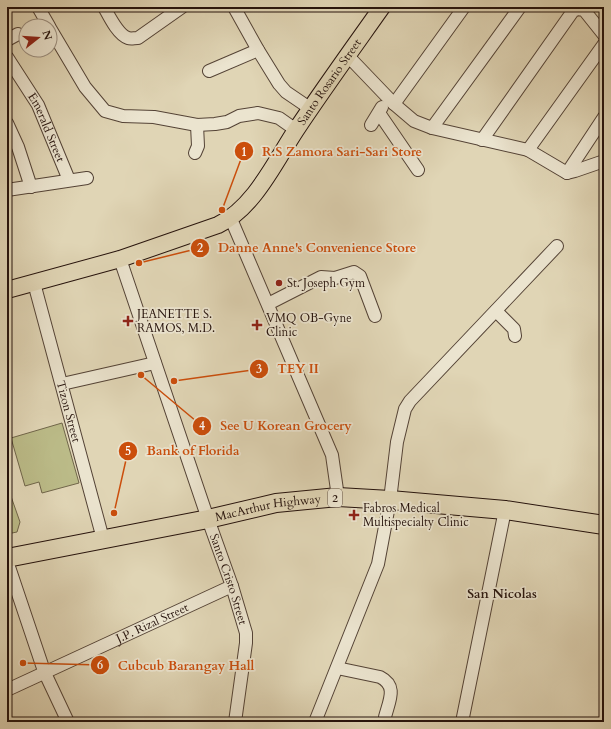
<svg xmlns="http://www.w3.org/2000/svg" width="611" height="729" viewBox="0 0 611 729" font-family="Cardo,serif">
  <style>
    .green { fill: #bb8; stroke: #70664a }
    .lines { fill: none; stroke-linecap: round; stroke-linejoin: round }
    .minor-casing { stroke: #544336; stroke-width: 14 }
    .major-casing { stroke: #25120c; stroke-width: 18 }
    .highway-casing { stroke: #25120c; stroke-width: 20 }
    .minor { stroke: #ebe4cf; stroke-width: 12 }
    .major { stroke: #e0d5b5; stroke-width: 16 }
    .highway { stroke: #e0d5b5; stroke-width: 18 }
    .poi-dot { fill: #8f2418; stroke: #ebe4cf; stroke-width: 1.5 }
    .labels { text-anchor: middle; stroke-width: 3.5; stroke-linejoin: round; paint-order: stroke }
    .shield { fill: #ebe4cf; stroke: #605146; stroke-width: 1 }
    .shield-label { font-size: 11px; font-weight: bold; fill: #25120c }
    .street-label { font-size: 12px; fill: #25120c; stroke: #ebe4cf }
    .poi-label { font-size: 12px; fill: #25120c; stroke: #ebe4cf; text-anchor: start }
    .neighbourhood-label { font-size: 13px; font-weight: bold; fill: #25120c; stroke: #ebe4cf }
    .leader { fill: none; stroke: #cb4e0c; stroke-width: 1.5 }
    .callout-dot { fill: #cb4e0c; stroke: #ebe4cf; stroke-width: 1.5 }
    .mark-label { font-size: 12px; text-anchor: middle; font-weight: bold; fill: #fff }
    .callout-label { font-size: 13px; text-anchor: middle; font-weight: bold; fill: #cb4e0c; stroke: #ebe4cf; stroke-width: 3.5; stroke-linejoin: round; paint-order: stroke }
  </style>
  <rect width="100%" height="100%" fill="#e0d5b5"/>
  <filter id="stains"><feTurbulence type="fractalNoise" baseFrequency=".005" numOctaves="4"/><feColorMatrix values="0 0 0 0 .2 0 0 0 0 .09 0 0 0 0 .02 0 0 0 .5 -.17"/></filter>
  <radialGradient id="worn" r=".72"><stop offset=".6" stop-color="#630" stop-opacity="0"/><stop offset="1" stop-color="#630" stop-opacity=".3"/></radialGradient>
  <g class="green">
    <polygon points="62,423 79,483 42,493 39,482 25,486 11,438"/>
    <polygon points="7,485 20,522 17,532 7,534"/>
  </g>
  <g class="lines">
    <g class="minor-casing">
      <g id="minor">
        <polyline points="38,7 49,26"/>
        <path d="M 104,7 C 109,16 118,35 128,38 C 131,39 134,38 138,38 L 182,7"/>
        <polyline points="234,7 258,50 279,84 286,92 311,109"/>
        <polyline points="50,28 85,87 105,111 123,116 154,117 197,125 215,124 227,122 239,116 258,113 279,118 296,130"/>
        <polyline points="7,40 18,34"/>
        <polyline points="348,56 394,104 414,121 432,128 528,150 567,173 575,171 604,161"/>
        <path id="s1" d="M 7,57 L 38,105 L 69,180"/>
        <polyline points="209,71 258,50"/>
        <polyline points="394,104 464,7"/>
        <polyline points="379,113 418,170"/>
        <polyline points="7,123 18,147 31,187"/>
        <polyline points="371,125 382,107"/>
        <polyline points="432,128 520,7"/>
        <polyline points="482,140 573,11 578,9 584,10 604,35"/>
        <polyline points="528,150 604,44"/>
        <polyline points="195,153 198,146 197,125"/>
        <polyline points="567,173 604,117"/>
        <polyline points="7,190 87,178"/>
        <polyline points="231,219 332,455 338,497"/>
        <path id="s2" d="M 120,259 L 208,519 L 232,586 L 246,633 L 246,643 L 235,722"/>
        <path id="s3" d="M 34,283 L 103,539"/>
        <polyline points="268,304 321,277 335,278 354,272 360,276 375,316"/>
        <polyline points="496,311 514,329 515,336"/>
        <polyline points="62,384 155,363"/>
        <polyline points="7,561 44,671 68,722"/>
        <path d="M 337,668 L 380,677 C 398,686 389,701 385,717"/>
        <path id="s4" d="M 7,690 L 232,586"/>
        <polyline points="315,722 378,564 390,500 397,442 405,409 410,401 557,246"/>
        <polyline points="462,722 505,510"/>
      </g>
    </g>
    <g class="major-casing">
      <g id="major">
        <path id="s5" d="M 7,290 L 120,259 L 218,225 C 254,208 275,162 296,130 C 324,88 353,48 382,7"/>
      </g>
    </g>
    <g class="highway-casing">
      <g id="highway">
        <path id="s6" d="M 7,558 L 208,519 L 276,503 L 338,497 L 390,500 L 505,510 L 604,525"/>
      </g>
    </g>
    <use href="#minor" class="minor"/>
    <use href="#major" class="major"/>
    <use href="#highway" class="highway"/>
  </g>
  <g class="poi-dot">
    <circle cx="279" cy="283" r="4"/>
    <path d="M126 315h4v4h4v4h-4v4h-4v-4h-4v-4h4z"/>
    <path d="M255 319h4v4h4v4h-4v4h-4v-4h-4v-4h4z"/>
    <path d="M352 509h4v4h4v4h-4v4h-4v-4h-4v-4h4z"/>
  </g>
  <g class="labels">
    <rect class="shield" x="328" y="489" width="14" height="18" rx="3"/>
    <g class="shield-label">
      <text x="335" y="502">2</text>
    </g>
    <g class="street-label">
      <text dy="4" stroke="none"><textPath href="#s5" startOffset="404">Santo Rosario Street</textPath></text>
      <text dy="4" stroke="none"><textPath href="#s1" startOffset="81">Emerald Street</textPath></text>
      <text dy="4" stroke="none"><textPath href="#s3" startOffset="133">Tizon Street</textPath></text>
      <text dy="4" stroke="none"><textPath href="#s6" startOffset="266">MacArthur Highway</textPath></text>
      <text dy="4" stroke="none"><textPath href="#s2" startOffset="338">Santo Cristo Street</textPath></text>
      <text dy="4" stroke="none"><textPath href="#s4" startOffset="160">J.P. Rizal Street</textPath></text>
    </g>
    <g class="poi-label">
      <text x="287" y="287">St. Joseph Gym</text>
      <text x="137" y="318">JEANETTE S.<tspan x="137" dy="14">RAMOS, M.D.</tspan></text>
      <text x="266" y="322">VMQ OB-Gyne<tspan x="266" dy="14">Clinic</tspan></text>
      <text x="363" y="512">Fabros Medical<tspan x="363" dy="14">Multispecialty Clinic</tspan></text>
    </g>
    <g class="neighbourhood-label">
      <text x="502" y="598">San Nicolas</text>
    </g>
  </g>
  <path class="leader" d="M222 210L244 151M139 263L200 248M174 381L259 369M141 375L202 426M114 513L128 451M23 663L100 665"/>
  <g class="callout-dot">
    <circle cx="222" cy="210" r="4"/>
    <circle cx="139" cy="263" r="4"/>
    <circle cx="174" cy="381" r="4"/>
    <circle cx="141" cy="375" r="4"/>
    <circle cx="114" cy="513" r="4"/>
    <circle cx="23" cy="663" r="4"/>
    <circle cx="244" cy="151" r="10"/>
    <circle cx="200" cy="248" r="10"/>
    <circle cx="259" cy="369" r="10"/>
    <circle cx="202" cy="426" r="10"/>
    <circle cx="128" cy="451" r="10"/>
    <circle cx="100" cy="665" r="10"/>
  </g>
  <g class="mark-label">
    <text x="244" y="156">1</text>
    <text x="200" y="252">2</text>
    <text x="259" y="373">3</text>
    <text x="202" y="430">4</text>
    <text x="128" y="455">5</text>
    <text x="100" y="669">6</text>
  </g>
  <g class="callout-label">
    <text x="342" y="156">R.S Zamora Sari-Sari Store</text>
    <text x="317" y="252">Danne Anne's Convenience Store</text>
    <text x="298" y="373">TEY II</text>
    <text x="286" y="430">See U Korean Grocery</text>
    <text x="193" y="455">Bank of Florida</text>
    <text x="186" y="670">Cubcub Barangay Hall</text>
  </g>
  <rect width="611" height="729" fill="none" stroke="#e0d5b5" stroke-width="24"/>
  <rect x="8" y="8" width="595" height="713" fill="none" stroke="#25120c" stroke-width="2"/>
  <rect x="12" y="12" width="587" height="705" fill="none" stroke="#25120c"/>
  <g transform="translate(38 38) rotate(73)"><circle r="19" fill="#ebe4cf" stroke="#9c9081"/>
  <path d="M0-3L7 15L0 10L-7 15Z" fill="#8f2418"/>
  <text y="-6" font-size="11" font-weight="bold" text-anchor="middle" fill="#25120c">N</text>
  </g>
  <rect width="100%" height="100%" filter="url(#stains)"/>
  <rect width="100%" height="100%" fill="url(#worn)"/>
</svg>
